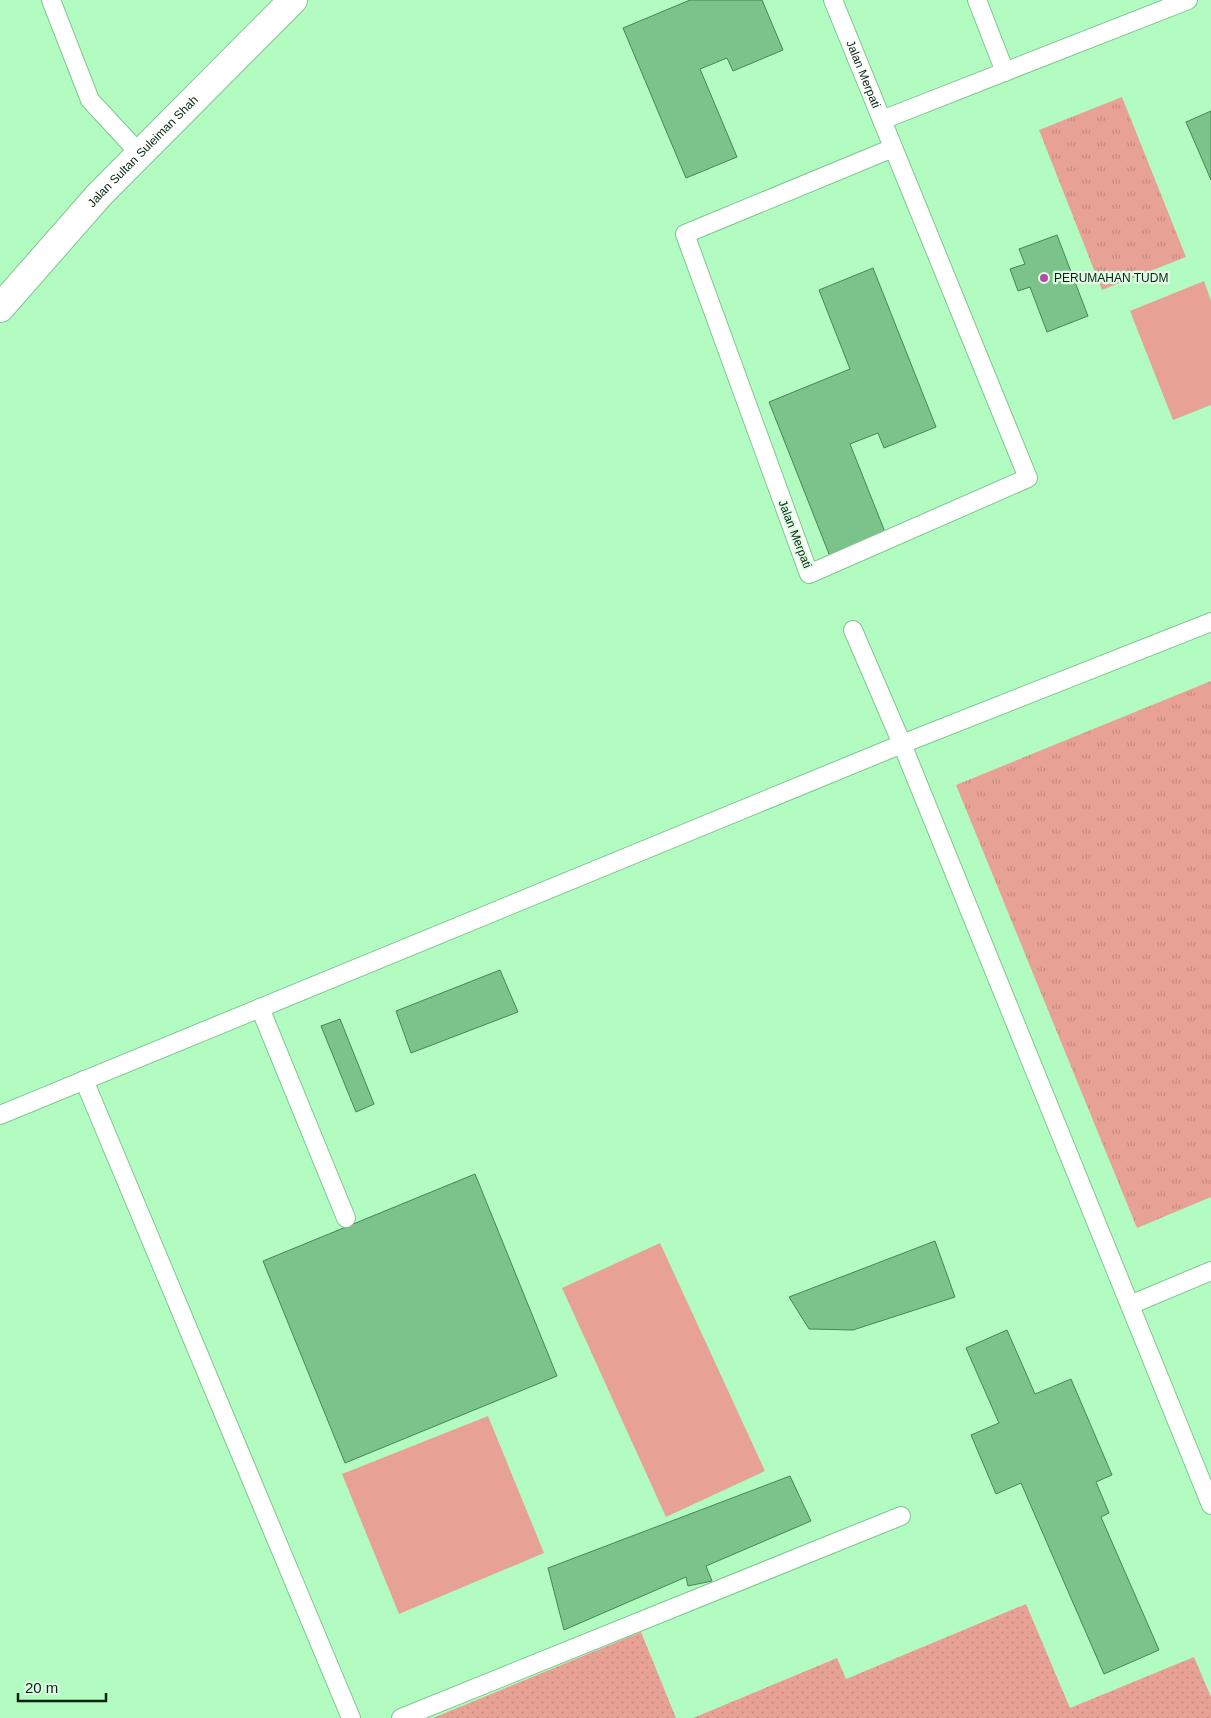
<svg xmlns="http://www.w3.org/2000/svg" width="1211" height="1718" viewBox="0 0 1211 1718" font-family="Arial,sans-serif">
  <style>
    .grass { fill: url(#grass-dots) }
    .park { fill: url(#park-tufts) }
    .pitch { fill: #e8a295 }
    .building { fill: #7bc38b; stroke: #418854 }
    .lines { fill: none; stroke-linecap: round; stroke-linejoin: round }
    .lane-casing { stroke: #7fc68f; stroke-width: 20 }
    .secondary-casing { stroke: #7fc68f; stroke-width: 30 }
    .lane { stroke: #fff; stroke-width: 18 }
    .secondary { stroke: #fff; stroke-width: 28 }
    .poi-dot { fill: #b249ab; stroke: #e1fde6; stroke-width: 2 }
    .labels { text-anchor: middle; stroke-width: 4.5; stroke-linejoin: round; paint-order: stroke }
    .street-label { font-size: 12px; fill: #05230e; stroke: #e1fde6 }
    .poi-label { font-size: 12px; fill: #05230e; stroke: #e1fde6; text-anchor: start }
  </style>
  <defs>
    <pattern id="grass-dots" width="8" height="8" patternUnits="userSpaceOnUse" patternTransform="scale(1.25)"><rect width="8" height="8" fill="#e8a295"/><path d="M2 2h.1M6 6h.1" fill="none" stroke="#c68b7f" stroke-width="1.8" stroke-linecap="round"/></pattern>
    <pattern id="park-tufts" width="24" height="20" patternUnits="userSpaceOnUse" patternTransform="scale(1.25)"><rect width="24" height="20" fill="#e8a295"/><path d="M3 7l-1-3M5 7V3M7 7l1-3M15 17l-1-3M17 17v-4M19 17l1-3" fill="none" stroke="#c68b7f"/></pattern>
  </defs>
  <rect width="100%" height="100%" fill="#b2fcc2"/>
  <g class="grass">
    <polygon points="1026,1604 1070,1708 1194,1657 1211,1697 1211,1718 693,1718 837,1658 846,1679"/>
    <polygon points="641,1632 676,1718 433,1718"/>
  </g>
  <g class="park">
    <polygon points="1122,97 1186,257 1102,290 1039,130"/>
    <polygon points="1211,681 1211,1197 1137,1228 956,785"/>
  </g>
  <g class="pitch">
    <polygon points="1204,281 1211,301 1211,405 1173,420 1130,311"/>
    <polygon points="660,1243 765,1471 666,1517 562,1288"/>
    <polygon points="488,1416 544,1553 399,1614 342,1474"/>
  </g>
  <g class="building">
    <polygon points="690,0 762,0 783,50 733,71 727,58 700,69 737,157 686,178 623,28"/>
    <polygon points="1211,111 1211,180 1186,122"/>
    <polygon points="1057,235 1088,316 1047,332 1030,287 1018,291 1010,269 1025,264 1019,249"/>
    <polygon points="873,268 936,427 884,448 878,433 850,444 887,537 831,559 769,402 850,369 819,290"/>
    <polygon points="500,970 518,1012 411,1053 396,1011"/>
    <polygon points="340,1019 374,1104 356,1112 321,1026"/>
    <polygon points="475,1174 557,1376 345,1463 263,1261"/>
    <polygon points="935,1241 955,1297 853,1330 809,1329 789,1297"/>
    <polygon points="1007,1330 1035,1394 1071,1379 1112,1475 1096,1482 1109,1513 1101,1517 1159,1650 1104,1674 1021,1483 996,1494 971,1435 999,1423 966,1348"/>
    <polygon points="790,1476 811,1521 706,1566 712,1581 688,1586 686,1577 564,1630 548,1568"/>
  </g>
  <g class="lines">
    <g class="lane-casing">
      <g id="lane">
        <polyline points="51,0 90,100 140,154"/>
        <path id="s1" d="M 833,0 L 1028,478 L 809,574 L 685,234 L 893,148"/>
        <polyline points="977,0 1005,72"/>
        <polyline points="882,120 1188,0"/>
        <polyline points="853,630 902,744 1211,1505"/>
        <polyline points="260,1008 346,1218"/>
        <polyline points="84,1080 351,1718"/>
        <polyline points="0,1115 902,744 1211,622"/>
        <polyline points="1130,1305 1211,1271"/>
        <polyline points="401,1718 901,1516"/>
      </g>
    </g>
    <g class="secondary-casing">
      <g id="secondary">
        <path id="s2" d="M 0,308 L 100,194 L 293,0"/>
      </g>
    </g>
    <use href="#lane" class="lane"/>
    <use href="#secondary" class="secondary"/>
  </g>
  <circle class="poi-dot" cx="1044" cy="278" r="5"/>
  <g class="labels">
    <g class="street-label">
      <text dy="4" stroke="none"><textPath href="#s1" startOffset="80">Jalan Merpati</textPath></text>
      <text dy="4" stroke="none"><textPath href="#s2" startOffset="212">Jalan Sultan Suleiman Shah</textPath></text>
      <text transform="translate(795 534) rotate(69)" y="4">Jalan Merpati</text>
    </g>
    <g class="poi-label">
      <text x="1054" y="282">PERUMAHAN TUDM</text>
    </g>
  </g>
  <path d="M18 1693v8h88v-8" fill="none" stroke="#05230e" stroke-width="2.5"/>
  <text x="25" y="1693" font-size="15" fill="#05230e" stroke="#e1fde6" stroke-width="4" paint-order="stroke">20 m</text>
</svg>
